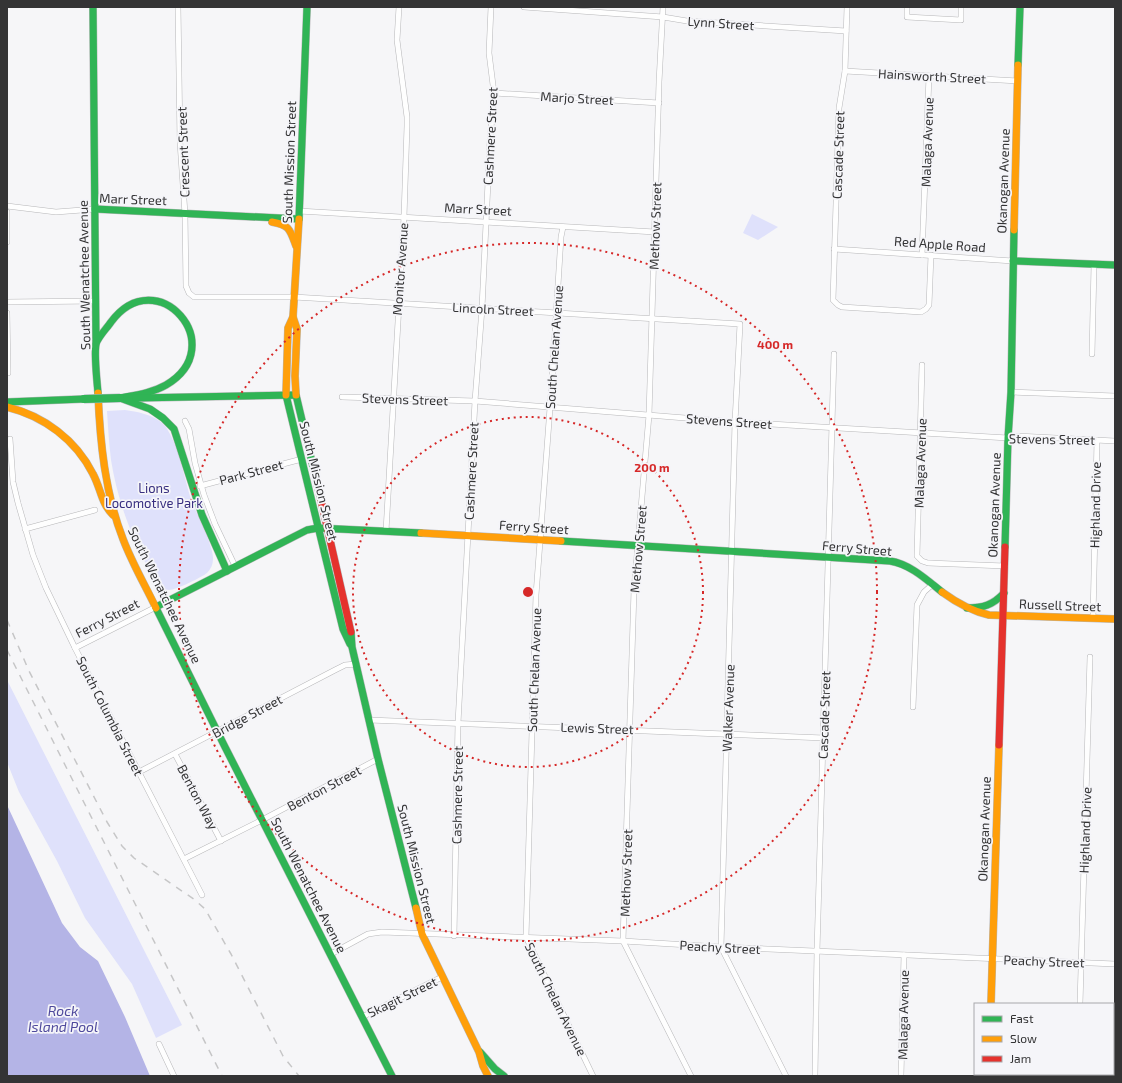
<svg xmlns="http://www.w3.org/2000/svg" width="1122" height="1083" viewBox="0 0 1122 1083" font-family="'Exo 2',sans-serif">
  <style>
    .green { fill: #dfe1fb }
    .water { fill: #b4b4e6 }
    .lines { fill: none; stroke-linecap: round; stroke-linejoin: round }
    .street-casing { stroke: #b7b7b9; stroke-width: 6 }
    .fast-casing { stroke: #b7b7b9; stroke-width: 8 }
    .slow-casing { stroke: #b7b7b9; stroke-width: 8 }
    .jam-casing { stroke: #b7b7b9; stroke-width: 8 }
    .street { stroke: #fefefe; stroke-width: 5 }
    .fast { stroke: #30b455; stroke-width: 7 }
    .slow { stroke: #ff9f0a; stroke-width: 7 }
    .jam { stroke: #e5322d; stroke-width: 7 }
    .rail { stroke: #c6c6c7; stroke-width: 1.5; stroke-dasharray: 7 7; stroke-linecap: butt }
    .fast-bridge-casing { stroke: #b8b8c5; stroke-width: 9; stroke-linecap: butt }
    .fast-bridge { stroke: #30b455; stroke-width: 8 }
    .ring { fill: none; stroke: #d62828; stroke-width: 2; stroke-dasharray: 2 4 }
    .labels { text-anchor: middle; stroke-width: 3.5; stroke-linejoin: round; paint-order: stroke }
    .street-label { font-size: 13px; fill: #343435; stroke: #f5f5f9 }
    .park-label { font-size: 13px; fill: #382f80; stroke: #f5f5f9 }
    .water-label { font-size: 14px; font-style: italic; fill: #4e499c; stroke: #f5f5f9 }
    .centre { fill: #d62828; stroke: #f5f5f9; stroke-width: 2 }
    .ring-label { font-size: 12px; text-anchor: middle; font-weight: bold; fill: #d62828; stroke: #f5f5f9; stroke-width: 3.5; stroke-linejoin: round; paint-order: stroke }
  </style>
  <rect width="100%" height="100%" fill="#f6f6f8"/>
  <g class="green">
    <polygon points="752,214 778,227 758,240 743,233"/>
    <path d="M 125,410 C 137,412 152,414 162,423 C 177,436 185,482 192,502 C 197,515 214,547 213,559 C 213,564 211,569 207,573 C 202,577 176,590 169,590 C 163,590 159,587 156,582 C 134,544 118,504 111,460 C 109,444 108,427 107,411 Z"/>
    <polygon points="7,680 182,1025 156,1038 132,984 85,918 57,861 19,792 7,762"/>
  </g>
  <polygon class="water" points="7,805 62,923 80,947 98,961 125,1017 150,1076 7,1076"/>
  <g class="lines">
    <g class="street-casing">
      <g id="street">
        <polyline points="178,7 180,142 185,214 186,286 189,293 194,297 294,297 740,324 735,422 721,947 786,1076"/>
        <polyline points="524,7 663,17 687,21 846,31"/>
        <polyline points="663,7 659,82 649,415 634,590 623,941 691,1076"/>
        <polyline points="847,7 845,71 839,108 833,300 838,305 842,307 921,312 926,309 929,305 931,255"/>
        <polyline points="907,7 907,17 961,20 961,7"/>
        <polyline points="845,71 1018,81"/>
        <polyline points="494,93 659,103"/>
        <polyline points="7,206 56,212 95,209"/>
        <polyline points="299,211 655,232"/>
        <polyline points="7,212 7,242"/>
        <polyline points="563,227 561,237 552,381 536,595 526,937 593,1076"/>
        <polyline points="834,249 1013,261"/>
        <polyline points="922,255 929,76"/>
        <polyline points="7,302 95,301"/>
        <polyline points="7,313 8,373"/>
        <polyline points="1092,354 1094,265"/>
        <polyline points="922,365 917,556 922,561 928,563 1005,566"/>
        <polyline points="1011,392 1115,396"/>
        <polyline points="342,397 475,401 735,422 1008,438 1017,436 1115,441"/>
        <polyline points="185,421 189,429 195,463 204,495 215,524 235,566"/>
        <polyline points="10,439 13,482 18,503 33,555 46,588 75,648 202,895"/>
        <polyline points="200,486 302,459"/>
        <polyline points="25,529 95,510"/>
        <polyline points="386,531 404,217 407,126 407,117 397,40 399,7"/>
        <polyline points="1093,618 1097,440"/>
        <polyline points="75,648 156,607"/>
        <polyline points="913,707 917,605 924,592 933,584"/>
        <polyline points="369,720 824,738"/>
        <polyline points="175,754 221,841"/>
        <polyline points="139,772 335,670 345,665 356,664"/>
        <polyline points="184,859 262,820 378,759"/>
        <polyline points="454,936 458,723 475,401 482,308 490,140 494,93 489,53 491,7"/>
        <polyline points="331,954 368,934 382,932 623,941 721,947 1115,964"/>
        <polyline points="1080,1004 1090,657"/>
        <polyline points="362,1017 442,977"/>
        <polyline points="159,1044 174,1076"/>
        <polyline points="815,1076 817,951 834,354"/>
        <polyline points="901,1076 904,955"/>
        <polyline points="1078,1076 1078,1074"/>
      </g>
    </g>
    <g class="fast-casing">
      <g id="fast">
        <polyline points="93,7 96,343"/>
        <polyline points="1018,65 1020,7"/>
        <polyline points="95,209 299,219"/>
        <polyline points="299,219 307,7"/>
        <polyline points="1013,261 1115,265"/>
        <path d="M 98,393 C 97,381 94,355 96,344 C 98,337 107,328 111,322 C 157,260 232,346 166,385 C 152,393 136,395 120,398"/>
        <polyline points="286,395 343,629 350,644"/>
        <polyline points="120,398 150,409 163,418 174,429 202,515 227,571"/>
        <polyline points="136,398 296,395 321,500"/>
        <polyline points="7,402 84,399"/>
        <path d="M 561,541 L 890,561 C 910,564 927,580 942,592"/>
        <polyline points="1005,547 1008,438 1011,392 1014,230"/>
        <polyline points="156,607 307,530 318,528 421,533"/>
        <polyline points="156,608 224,745 392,1076"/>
        <path d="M 967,608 C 983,608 993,605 1004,593"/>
        <polyline points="351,632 352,647 378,759 416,908"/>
        <polyline points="480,1052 495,1069 504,1076"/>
        <polyline points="989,1074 989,1076"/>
      </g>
    </g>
    <g class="slow-casing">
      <g id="slow">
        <path d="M 272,222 C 290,225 290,230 296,246"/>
        <polyline points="1014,230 1018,65"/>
        <path d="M 98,393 C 100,442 105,493 123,539 C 132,563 145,585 156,608"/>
        <polyline points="286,395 288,328 293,317"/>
        <polyline points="296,395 295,376 297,329 293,317 299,219"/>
        <path d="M 7,407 C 44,416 76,440 93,474 C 101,489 101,503 113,515"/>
        <polyline points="421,533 561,541"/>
        <path d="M 942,592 C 957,603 971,611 989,615 L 1115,619"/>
        <polyline points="416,908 422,934 479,1052 483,1066 488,1076"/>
        <polyline points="991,1004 999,745"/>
      </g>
    </g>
    <g class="jam-casing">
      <g id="jam">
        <polyline points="321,500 351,632"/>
        <polyline points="999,745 1005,547"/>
      </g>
    </g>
    <use href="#street" class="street"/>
    <use href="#fast" class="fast"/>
    <use href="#slow" class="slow"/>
    <use href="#jam" class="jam"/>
    <g class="rail">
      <polyline points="7,620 29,671 107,822 122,846 134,858 195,900 205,909 231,954 283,1056 299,1076"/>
      <polyline points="7,650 222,1076"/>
    </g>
    <g class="fast-bridge-casing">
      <polyline id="fast-bridge" points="84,399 120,398"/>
    </g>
    <use href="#fast-bridge" class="fast-bridge"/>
  </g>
  <g class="ring">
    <circle cx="528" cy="592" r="175"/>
    <circle cx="528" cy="592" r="349"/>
  </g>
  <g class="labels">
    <g class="street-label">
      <text transform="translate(721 23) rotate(4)" y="5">Lynn Street</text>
      <text transform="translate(932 76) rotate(3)" y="5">Hainsworth Street</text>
      <text transform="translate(577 98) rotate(3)" y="5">Marjo Street</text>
      <text transform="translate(490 136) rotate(-87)" y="5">Cashmere Street</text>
      <text transform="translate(927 142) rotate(-88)" y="5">Malaga Avenue</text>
      <text transform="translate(183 152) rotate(-92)" y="5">Crescent Street</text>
      <text transform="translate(838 155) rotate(-88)" y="5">Cascade Street</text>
      <text transform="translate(289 162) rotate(-88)" y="5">South Mission Street</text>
      <text transform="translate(1003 181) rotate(-88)" y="5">Okanogan Avenue</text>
      <text transform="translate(133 199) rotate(2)" y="5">Marr Street</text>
      <text transform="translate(478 209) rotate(3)" y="5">Marr Street</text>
      <text transform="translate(655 226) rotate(-88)" y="5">Methow Street</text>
      <text transform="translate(940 244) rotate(4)" y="5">Red Apple Road</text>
      <text transform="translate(400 269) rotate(-86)" y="5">Monitor Avenue</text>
      <text transform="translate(84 275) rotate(-91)" y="5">South Wenatchee Avenue</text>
      <text transform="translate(493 309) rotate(3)" y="5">Lincoln Street</text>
      <text transform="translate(554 347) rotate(-86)" y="5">South Chelan Avenue</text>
      <text transform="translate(405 399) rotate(2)" y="5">Stevens Street</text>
      <text transform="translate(729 421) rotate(4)" y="5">Stevens Street</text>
      <text transform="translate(1052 439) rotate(1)" y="5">Stevens Street</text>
      <text transform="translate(920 463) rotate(-88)" y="5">Malaga Avenue</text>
      <text transform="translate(471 471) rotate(-87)" y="5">Cashmere Street</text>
      <text transform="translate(251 472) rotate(-15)" y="5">Park Street</text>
      <text transform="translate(319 481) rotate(76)" y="5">South Mission Street</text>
      <text transform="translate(994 505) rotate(-88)" y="5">Okanogan Avenue</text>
      <text transform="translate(1095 505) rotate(-89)" y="5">Highland Drive</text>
      <text transform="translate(534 527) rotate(4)" y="5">Ferry Street</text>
      <text transform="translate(857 548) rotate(5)" y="5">Ferry Street</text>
      <text transform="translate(638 549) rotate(-85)" y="5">Methow Street</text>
      <text transform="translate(165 595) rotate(64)" y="5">South Wenatchee Avenue</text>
      <text transform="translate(1060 605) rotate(2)" y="5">Russell Street</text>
      <text transform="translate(107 618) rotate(-27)" y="5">Ferry Street</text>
      <text transform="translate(534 670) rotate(-88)" y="5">South Chelan Avenue</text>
      <text transform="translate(728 708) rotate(-88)" y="5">Walker Avenue</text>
      <text transform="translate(824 715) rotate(-88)" y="5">Cascade Street</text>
      <text transform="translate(110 716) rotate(63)" y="5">South Columbia Street</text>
      <text transform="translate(247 716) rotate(-28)" y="5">Bridge Street</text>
      <text transform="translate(597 728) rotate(2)" y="5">Lewis Street</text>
      <text transform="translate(324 788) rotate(-28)" y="5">Benton Street</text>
      <text transform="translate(457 795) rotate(-89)" y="5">Cashmere Street</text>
      <text transform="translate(198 797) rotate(62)" y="5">Benton Way</text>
      <text transform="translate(984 829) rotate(-88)" y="5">Okanogan Avenue</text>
      <text transform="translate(1085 830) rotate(-88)" y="5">Highland Drive</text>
      <text transform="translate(417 864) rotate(76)" y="5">South Mission Street</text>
      <text transform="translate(626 873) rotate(-88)" y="5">Methow Street</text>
      <text transform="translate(309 885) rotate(63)" y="5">South Wenatchee Avenue</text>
      <text transform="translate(720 947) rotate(3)" y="5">Peachy Street</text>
      <text transform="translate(1044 961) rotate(2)" y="5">Peachy Street</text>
      <text transform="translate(402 997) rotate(-26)" y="5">Skagit Street</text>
      <text transform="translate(556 999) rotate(64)" y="5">South Chelan Avenue</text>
      <text transform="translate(903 1015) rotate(-89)" y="5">Malaga Avenue</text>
    </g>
    <g class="park-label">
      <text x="154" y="493">Lions<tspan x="154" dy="15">Locomotive Park</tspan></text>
    </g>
    <g class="water-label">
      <text x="63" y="1016">Rock<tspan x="63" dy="16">Island Pool</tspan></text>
    </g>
  </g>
  <circle cx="528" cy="592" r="6" class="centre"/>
  <g class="ring-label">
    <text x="775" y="349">400 m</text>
    <text x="652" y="472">200 m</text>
  </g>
  <rect width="1122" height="1083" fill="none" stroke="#343435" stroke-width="16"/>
  <rect x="974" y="1003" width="140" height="72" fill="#f5f5f9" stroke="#a8a8ab"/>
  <rect x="982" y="1016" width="20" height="6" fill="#30b455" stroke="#a8a8ab"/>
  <text x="1010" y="1023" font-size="12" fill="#343435">Fast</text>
  <rect x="982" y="1036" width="20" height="6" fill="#ff9f0a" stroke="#a8a8ab"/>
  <text x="1010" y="1043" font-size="12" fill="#343435">Slow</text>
  <rect x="982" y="1056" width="20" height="6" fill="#e5322d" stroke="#a8a8ab"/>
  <text x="1010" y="1063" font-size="12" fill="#343435">Jam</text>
</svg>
